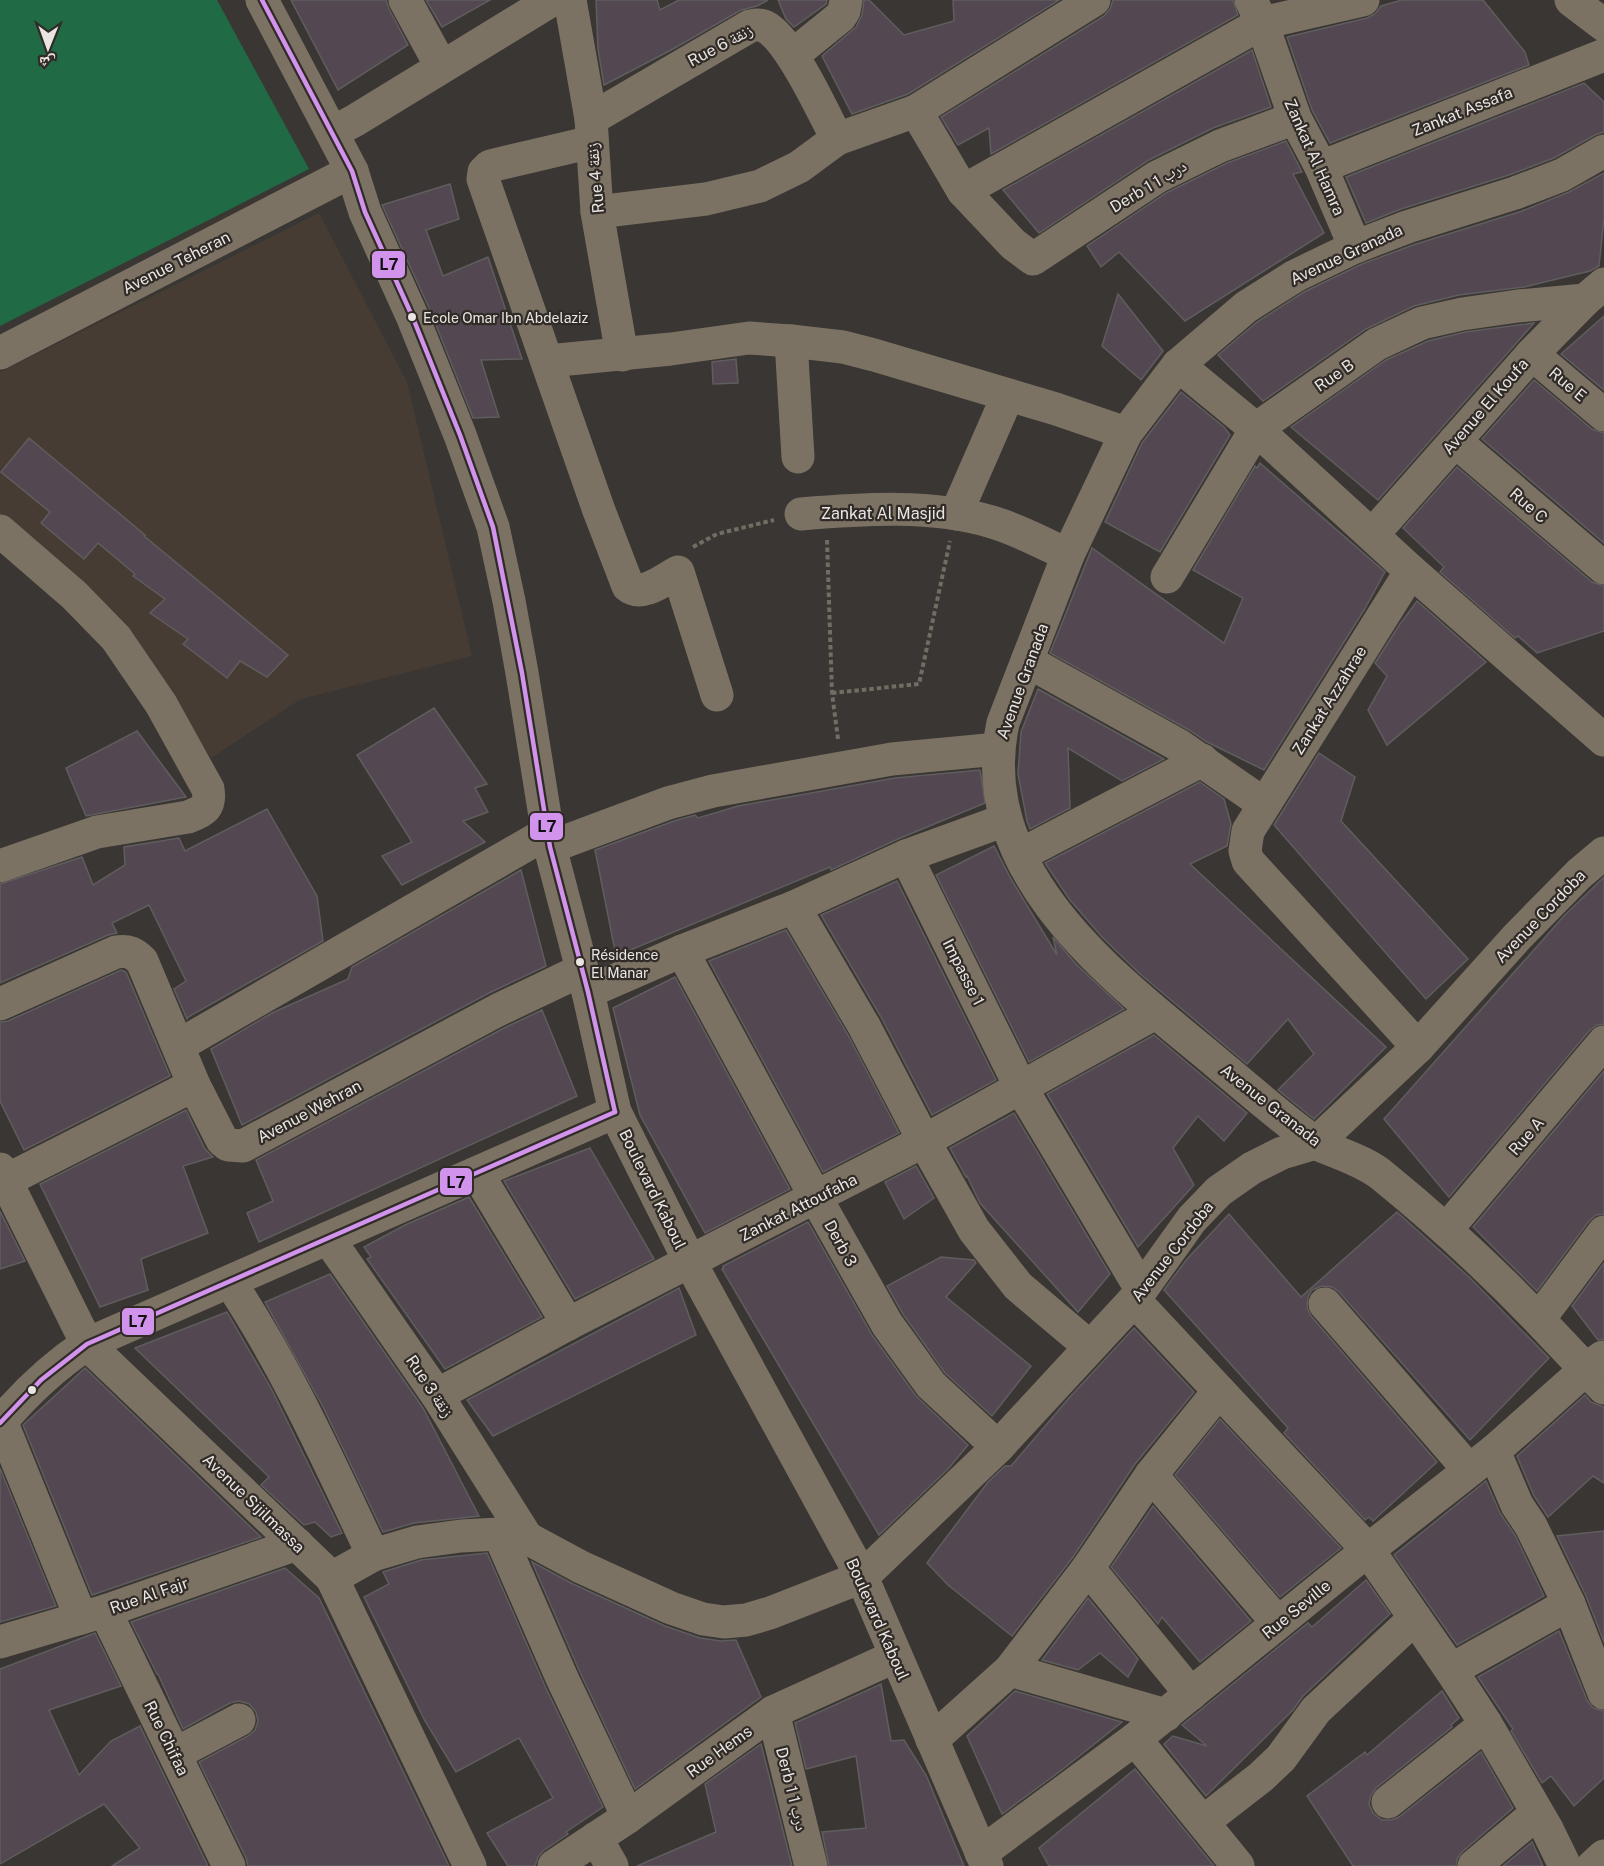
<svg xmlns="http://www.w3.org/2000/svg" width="1604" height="1866" viewBox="0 0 1604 1866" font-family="'Public Sans','Noto Naskh Arabic',sans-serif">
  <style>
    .built { fill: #463c34 }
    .green { fill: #206a45 }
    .building { fill: #534852; stroke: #5f5d5d; stroke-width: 1.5 }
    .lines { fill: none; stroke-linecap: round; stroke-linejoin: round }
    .path { stroke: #736c63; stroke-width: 4; stroke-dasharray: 4.5 3; stroke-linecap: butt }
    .minor { stroke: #7c7263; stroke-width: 33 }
    .bus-1-casing { stroke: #312b27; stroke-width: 9 }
    .bus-1 { stroke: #d193ec; stroke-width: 4.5 }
    .bus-dot { fill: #e9e5e2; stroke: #312b27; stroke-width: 2 }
    .labels { text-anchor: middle; stroke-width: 4.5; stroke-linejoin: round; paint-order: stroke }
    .bus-label { font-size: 14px; fill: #e9e5e2; stroke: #312b27; text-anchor: start }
    .street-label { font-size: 16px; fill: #e9e5e2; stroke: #312b27 }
    .line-badge { stroke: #312b27; stroke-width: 2 }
    .pale-badge-label { font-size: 16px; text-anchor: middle; font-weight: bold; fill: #111 }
  </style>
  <rect width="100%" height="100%" fill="#393633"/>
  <polygon class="built" points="319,213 407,382 472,656 301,699 211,758 114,622 0,524 0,372"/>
  <polygon class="green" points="0,0 217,0 309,169 0,326"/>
  <g class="building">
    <polygon points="291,0 386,0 389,9 408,45 338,90"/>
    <polygon points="426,0 490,0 442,27"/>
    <polygon points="596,0 657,0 660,10 679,0 768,0 757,6 741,10 673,49 604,85 598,49"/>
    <polygon points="778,0 827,0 826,4 794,27 786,19"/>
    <polygon points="864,0 869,0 904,35 954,21 953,0 1059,0 908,94 852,114 822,56 856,27 862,15"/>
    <polygon points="1113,0 1233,0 1238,15 991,154 989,128 958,145 941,117 1104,16 1110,9"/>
    <polygon points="1402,0 1483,0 1525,52 1529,65 1330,143 1312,110 1287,37 1367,18 1375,14 1381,6"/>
    <polygon points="1252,50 1271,107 1213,128 1149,160 1039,233 1003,190"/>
    <polygon points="1584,83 1604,102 1604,132 1595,135 1554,158 1509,175 1401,209 1366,223 1346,177"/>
    <polygon points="1286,141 1302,172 1293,174 1324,233 1185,321 1119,252 1101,267 1087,246 1166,193 1227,163"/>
    <polygon points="1604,173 1604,218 1599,266 1590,271 1524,287 1459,295 1414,306 1366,329 1263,401 1218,355 1257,322 1304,292 1362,264 1413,245 1522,211 1569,192"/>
    <polygon points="450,184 459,219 426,230 443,276 488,257 522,359 481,360 499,417 473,418 430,310 382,205"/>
    <polygon points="1118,294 1163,351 1141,380 1102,346"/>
    <polygon points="1604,316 1604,390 1561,354"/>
    <polygon points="1534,323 1378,500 1291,427 1386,360 1428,341 1465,332"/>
    <polygon points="736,359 738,383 713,384 712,362"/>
    <polygon points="1534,380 1592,429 1604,433 1604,543 1482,439"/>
    <polygon points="1181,392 1224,427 1230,435 1160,552 1105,522 1142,443"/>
    <polygon points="29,438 145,535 144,536 288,655 267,677 240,661 227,678 183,644 188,639 150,613 165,599 133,576 135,574 98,543 84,559 41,523 50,512 1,472"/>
    <polygon points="1260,463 1385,572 1364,610 1264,770 1207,742 1189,730 1050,653 1092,548 1224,643 1243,598 1193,570 1255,466 1257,468"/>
    <polygon points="1457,467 1592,582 1604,586 1604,631 1537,653 1518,636 1515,638 1440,572 1444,567 1403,528"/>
    <polygon points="1417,601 1486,662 1387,745 1368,710 1387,676 1375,663 1400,624"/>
    <polygon points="1038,689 1164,759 1122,781 1068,748 1070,808 1030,829 1027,821 1018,774 1021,732"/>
    <polygon points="434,708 487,784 475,788 488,812 463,821 485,842 402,885 382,856 412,842 357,755"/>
    <polygon points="137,731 186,797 86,816 66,768"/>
    <polygon points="1319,753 1355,777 1341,821 1468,959 1426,999 1274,825"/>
    <polygon points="980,770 985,803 898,839 831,870 830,867 616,956 595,850 674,821 695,815 698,818 738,806 895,778"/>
    <polygon points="1200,782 1224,799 1231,824 1227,846 1190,864 1386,1047 1314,1119 1278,1090 1314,1054 1288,1019 1247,1064 1139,973 1102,937 1070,900 1045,863"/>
    <polygon points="267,809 317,896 323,941 188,1017 187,1019 174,989 186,981 149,905 112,923 117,933 108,935 0,983 0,884 82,857 93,885 125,865 124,847 179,838 185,851"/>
    <polygon points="994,846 1011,879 1057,955 1053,937 1076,964 1124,1009 1029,1062 936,875"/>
    <polygon points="521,870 546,966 489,993 242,1125 211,1049 272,1013 348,979 352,967"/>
    <polygon points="1604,877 1604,1024 1597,1025 1590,1030 1449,1197 1384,1119 1563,917"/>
    <polygon points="897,881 996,1080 932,1115 881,1017 821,915"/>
    <polygon points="786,930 848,1035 899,1133 823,1172 709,961"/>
    <polygon points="121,970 126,972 170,1076 24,1150 0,1101 0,1022 8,1021"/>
    <polygon points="675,977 790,1189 705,1233 640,1115 613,1008"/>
    <polygon points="542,1010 577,1096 259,1242 247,1213 273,1201 256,1160 506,1027"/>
    <polygon points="1154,1035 1247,1113 1224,1141 1198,1116 1173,1148 1194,1185 1138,1247 1047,1094"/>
    <polygon points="1604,1071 1604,1214 1596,1215 1589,1221 1537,1291 1473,1227"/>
    <polygon points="186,1110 205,1149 213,1157 183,1166 208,1233 141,1259 148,1290 100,1307 40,1184"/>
    <polygon points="1014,1113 1110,1274 1078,1312 980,1203 967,1176 966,1177 950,1148"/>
    <polygon points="590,1148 654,1259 575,1299 504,1181"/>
    <polygon points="916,1166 934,1198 904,1219 885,1182"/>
    <polygon points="469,1197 542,1317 445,1369 367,1259 371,1257 364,1247 405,1225"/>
    <polygon points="0,1211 25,1261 0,1269"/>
    <polygon points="1397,1212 1470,1278 1549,1358 1470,1440 1339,1292 1332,1287 1322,1286 1312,1290 1308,1297 1307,1307 1311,1316 1437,1462 1373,1521 1369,1517 1365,1520 1284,1433 1288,1428 1164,1290 1187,1259 1229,1214 1301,1297"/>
    <polygon points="808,1222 872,1335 916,1396 968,1445 948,1469 879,1535 722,1269 724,1268 723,1266"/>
    <polygon points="941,1257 974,1260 976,1263 946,1297 1031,1366 992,1416 945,1373 903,1314 887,1286"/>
    <polygon points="1604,1263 1604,1339 1598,1340 1572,1306"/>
    <polygon points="330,1274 423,1408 479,1516 414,1523 383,1532 323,1407 265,1302"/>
    <polygon points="679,1288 696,1335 493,1436 467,1400"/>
    <polygon points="227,1312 272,1390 342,1533 331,1537 315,1522 304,1525 261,1485 269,1477 135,1348"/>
    <polygon points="1134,1328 1194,1392 1135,1464 1073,1557 1012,1636 948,1585 927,1563 988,1482 1005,1466 1011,1466 1069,1398"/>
    <polygon points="85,1368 261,1537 92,1595 23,1425"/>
    <polygon points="1585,1395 1591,1402 1604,1407 1604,1483 1593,1476 1548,1517 1534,1496 1517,1456"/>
    <polygon points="1220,1419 1341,1548 1280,1597 1175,1475"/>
    <polygon points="0,1468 56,1606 0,1622"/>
    <polygon points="1486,1481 1500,1513 1515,1535 1544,1596 1457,1645 1394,1555"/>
    <polygon points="1153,1506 1251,1621 1200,1662 1162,1617 1158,1624 1111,1567"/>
    <polygon points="1604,1531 1604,1642 1586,1596 1557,1536"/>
    <polygon points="487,1553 545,1686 603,1807 566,1832 568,1834 543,1851 538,1857 535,1866 508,1866 487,1833 553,1798 519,1738 456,1772 425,1721 364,1597 389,1584 383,1572 421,1560"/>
    <polygon points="532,1562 573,1584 665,1626 700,1638 721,1641 736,1640 761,1697 635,1789 579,1670"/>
    <polygon points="285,1568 319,1598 449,1866 248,1866 246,1858 199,1762 248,1736 255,1730 258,1721 256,1712 249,1704 239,1701 230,1703 183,1729 158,1674 157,1674 131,1622"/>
    <polygon points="1366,1580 1390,1614 1303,1696 1293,1710 1206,1796 1164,1744 1173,1736 1207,1746 1182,1725 1308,1623 1312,1627"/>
    <polygon points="1088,1598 1138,1659 1128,1677 1100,1653 1078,1670 1042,1660"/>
    <polygon points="1559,1631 1587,1700 1593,1708 1604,1711 1604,1778 1574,1806 1551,1776 1542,1783 1511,1731 1513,1729 1478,1677"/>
    <polygon points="95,1633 121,1686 49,1710 79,1775 111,1741 140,1726 208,1866 112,1866 140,1848 104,1804 0,1864 0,1669"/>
    <polygon points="881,1684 891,1741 904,1740 926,1775 964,1866 829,1866 822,1832 866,1828 856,1756 806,1769 795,1723"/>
    <polygon points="1015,1691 1122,1722 1063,1769 1002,1814 967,1736"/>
    <polygon points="1442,1691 1459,1718 1451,1725 1452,1727 1376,1788 1371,1795 1369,1804 1373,1813 1382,1820 1391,1820 1399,1817 1481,1752 1513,1808 1462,1852 1457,1859 1456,1866 1353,1866 1307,1796 1365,1752 1367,1755"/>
    <polygon points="761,1744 792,1866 637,1866 716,1832 705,1784"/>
    <polygon points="1135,1769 1214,1866 1049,1866 1039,1848"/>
    <polygon points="1532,1842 1543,1866 1503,1866"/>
  </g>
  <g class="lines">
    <g class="path">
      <polyline points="827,540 832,693 838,739"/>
      <polyline points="693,547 717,534 774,520"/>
      <polyline points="832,693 919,684 950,541"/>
    </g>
    <g class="minor">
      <polyline points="262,0 352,171 365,212 413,318 460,435 493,527 509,601 522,673 550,847 588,992 615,1112 690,1262 862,1577 987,1866"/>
      <polyline points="405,0 441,66"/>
      <polyline points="570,0 591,119 597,212 622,355"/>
      <polyline points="1251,0 1262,23 1295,118 1321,167 1355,247"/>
      <polyline points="1571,0 1604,25"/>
      <polyline points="793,55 840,17 844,11 846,0"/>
      <polyline points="916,111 963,191 1013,244 1033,259 1157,177 1220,146 1295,118"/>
      <path d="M 591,119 L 750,26 C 755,25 759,24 764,26 C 790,38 823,112 837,139"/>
      <polyline points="333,132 354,121 552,0"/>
      <path d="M 592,142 L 490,166 L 484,172 L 483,179 L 598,508 L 628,586 C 642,598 665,579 678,572 L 717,695"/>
      <path d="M 1604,151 L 1562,175 L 1515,193 L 1407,227 L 1355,247 L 1295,276 L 1246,307 L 1178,365 L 1126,433 L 1068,555 L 1003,723 C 972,867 1105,971 1204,1052 C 1240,1082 1276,1114 1313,1141 C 1320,1147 1330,1149 1339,1153 C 1354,1159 1371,1166 1384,1177 C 1438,1221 1491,1270 1539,1320 C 1561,1343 1582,1366 1604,1388"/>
      <polyline points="1321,167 1604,55"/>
      <polyline points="963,191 1262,23 1363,0"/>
      <polyline points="597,212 706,199 760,186 799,167 837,139 916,111 1094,0"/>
      <polyline points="791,341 798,457"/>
      <polyline points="0,353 352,171"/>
      <polyline points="1532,354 1604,415"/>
      <polyline points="548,361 671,349 749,338 791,341 843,347 874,355 1056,409 1126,433"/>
      <polyline points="1178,365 1256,429 1411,571 1604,740"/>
      <polyline points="1455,441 1604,568"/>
      <path d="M 801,514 C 862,509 933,504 992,522 C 1019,530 1043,543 1068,555"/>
      <polyline points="956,514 1008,395"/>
      <path d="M 0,531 L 74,595 L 116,638 L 161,704 L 208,789 C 211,807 204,811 188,817 L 97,832 L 0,866"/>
      <polyline points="1373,534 1532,354 1585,300 1604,284"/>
      <polyline points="1411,571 1248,831 1245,851 1248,861 1418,1047"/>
      <polyline points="1167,577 1256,429 1377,344 1422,323 1462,314 1518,306 1585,300"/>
      <polyline points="1027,661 1180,746 1264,804"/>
      <polyline points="550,847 668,803 713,791 892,759 998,749"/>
      <polyline points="1020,855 1202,760"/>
      <polyline points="906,856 1021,1088 1141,1289"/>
      <polyline points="794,907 864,1026 924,1141 974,1230 1018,1286 1090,1347"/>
      <polyline points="682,951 816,1198 887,1324 931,1385 998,1447"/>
      <polyline points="588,992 682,951 794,907 906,856 1005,820"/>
      <path d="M 0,1004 L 116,952 C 128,950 134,953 142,961 L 194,1085 L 222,1140 L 228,1145 L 243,1146 L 498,1010 L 582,970"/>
      <polyline points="178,1046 547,833"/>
      <polyline points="0,1169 87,1344 332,1578 470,1866"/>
      <polyline points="477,1173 568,1324"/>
      <polyline points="7,1180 194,1085"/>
      <polyline points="1446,1230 1604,1042"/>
      <polyline points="328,1238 437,1395 527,1538"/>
      <path d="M 230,1282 C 287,1368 329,1462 373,1555"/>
      <polyline points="1134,1300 1368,1550 1451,1670 1486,1724 1547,1829 1565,1866"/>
      <polyline points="1325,1304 1469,1470"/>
      <polyline points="1539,1319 1604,1232"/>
      <polyline points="437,1395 568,1324 924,1141 1155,1013"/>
      <polyline points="1,1421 81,1618"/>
      <path d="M 0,1423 C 26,1392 54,1366 87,1344 L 615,1112"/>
      <polyline points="1494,1451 1517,1505 1531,1526 1569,1604 1604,1693"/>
      <polyline points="1151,1475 1278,1623"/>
      <polyline points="499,1534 562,1678 628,1817"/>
      <polyline points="1088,1568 1191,1694"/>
      <polyline points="332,1578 373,1555 417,1542 461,1536 499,1534 527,1538 581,1567 671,1608 703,1619 724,1622 746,1620 770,1613 862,1577 998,1447 1134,1300 1192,1219 1219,1191 1252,1168 1282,1153 1316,1143 1418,1047 1517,937 1579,874 1604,853"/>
      <polyline points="105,1611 229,1866"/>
      <polyline points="0,1642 105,1611 297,1544"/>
      <polyline points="1010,1670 1166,1715"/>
      <polyline points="1451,1670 1569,1604"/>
      <polyline points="773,1712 811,1866"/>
      <polyline points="1135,1739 1238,1866"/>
      <polyline points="932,1740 1010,1670 1088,1568 1151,1475 1219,1391"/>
      <polyline points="175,1754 239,1720"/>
      <polyline points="1388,1802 1486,1724"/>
      <polyline points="1203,1822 1261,1777 1281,1758 1316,1710 1415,1618"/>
      <polyline points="596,1838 612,1866"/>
      <polyline points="981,1853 1135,1739 1368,1550 1494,1451 1585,1370 1603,1357"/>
      <polyline points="554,1866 628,1817 773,1712 896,1656"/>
      <polyline points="1474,1866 1537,1813"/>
      <polyline points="1593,1866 1604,1856"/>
    </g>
    <g class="bus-1-casing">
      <g id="bus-1">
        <polyline points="262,0 352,171 365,212 413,318 460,435 493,527 522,673 550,847 588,992 615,1112"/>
        <polyline points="0,1423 41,1380 87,1344 615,1112"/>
      </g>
    </g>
    <use href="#bus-1" class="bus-1"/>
  </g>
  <g class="bus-dot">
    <circle cx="412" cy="317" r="5"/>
    <circle cx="580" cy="962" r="5"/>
    <circle cx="32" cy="1390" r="5"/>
  </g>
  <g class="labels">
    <g class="bus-label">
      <text x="423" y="323">Ecole Omar Ibn Abdelaziz</text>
      <text x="591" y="960">Résidence<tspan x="591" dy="18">El Manar</tspan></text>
    </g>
    <g class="street-label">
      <text transform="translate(720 45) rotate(-28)" y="6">Rue 6 زنقة</text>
      <text transform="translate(1462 111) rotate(-22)" y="6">Zankat Assafa</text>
      <text transform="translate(1315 157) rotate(66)" y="6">Zankat Al Hamra</text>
      <text transform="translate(595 178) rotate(-95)" y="6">Rue 4 زنقة</text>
      <text transform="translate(1148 186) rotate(-31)" y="6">Derb 1 درب 1</text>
      <text transform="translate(1346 254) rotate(-25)" y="6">Avenue Granada</text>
      <text transform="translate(176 262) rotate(-27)" y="6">Avenue Teheran</text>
      <text transform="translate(1334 375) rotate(-35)" y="6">Rue B</text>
      <text transform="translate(1568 384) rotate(40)" y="6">Rue E</text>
      <text transform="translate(1485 406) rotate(-49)" y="6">Avenue El Koufa</text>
      <text transform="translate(1529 505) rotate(41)" y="6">Rue C</text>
      <text x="883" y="519">Zankat Al Masjid</text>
      <text transform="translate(1022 681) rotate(-70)" y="6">Avenue Granada</text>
      <text transform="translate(1329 700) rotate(-58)" y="6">Zankat Azzahrae</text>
      <text transform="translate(1540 916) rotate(-46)" y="6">Avenue Cordoba</text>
      <text transform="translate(964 972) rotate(63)" y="6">Impasse 1</text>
      <text transform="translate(1271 1105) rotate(38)" y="6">Avenue Granada</text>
      <text transform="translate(309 1111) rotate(-28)" y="6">Avenue Wehran</text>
      <text transform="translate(1526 1136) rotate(-49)" y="6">Rue A</text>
      <text transform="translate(653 1189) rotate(64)" y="6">Boulevard Kaboul</text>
      <text transform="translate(798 1207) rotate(-27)" y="6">Zankat Attoufaha</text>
      <text transform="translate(841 1243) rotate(61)" y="6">Derb 3</text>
      <text transform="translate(1172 1251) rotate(-52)" y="6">Avenue Cordoba</text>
      <text transform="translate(430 1386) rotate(56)" y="6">Rue 3 زنقة</text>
      <text transform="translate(254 1503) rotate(44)" y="6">Avenue Sijilmassa</text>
      <text transform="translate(149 1595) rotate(-19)" y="6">Rue Al Fajr</text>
      <text transform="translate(1296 1609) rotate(-39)" y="6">Rue Seville</text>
      <text transform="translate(878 1619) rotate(66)" y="6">Boulevard Kaboul</text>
      <text transform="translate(167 1738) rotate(64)" y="6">Rue Chifaa</text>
      <text transform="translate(719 1751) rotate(-36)" y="6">Rue Hems</text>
      <text transform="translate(792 1789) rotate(76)" y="6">Derb 1 درب 1</text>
    </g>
  </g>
  <g class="line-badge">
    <rect x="371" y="250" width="35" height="29" rx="6" fill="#d193ec"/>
    <rect x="529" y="812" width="35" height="29" rx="6" fill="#d193ec"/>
    <rect x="439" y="1167" width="34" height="29" rx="6" fill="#d193ec"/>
    <rect x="121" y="1307" width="34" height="29" rx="6" fill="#d193ec"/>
  </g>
  <g class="pale-badge-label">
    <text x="389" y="270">L7</text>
    <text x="547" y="832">L7</text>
    <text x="456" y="1188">L7</text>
    <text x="138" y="1327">L7</text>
  </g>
  <g transform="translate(48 48) rotate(181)" stroke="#312b27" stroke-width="4.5" paint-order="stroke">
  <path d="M0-4.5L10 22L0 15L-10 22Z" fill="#e9e5e2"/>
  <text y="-9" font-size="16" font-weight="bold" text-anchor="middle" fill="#e9e5e2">ش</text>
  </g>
</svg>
